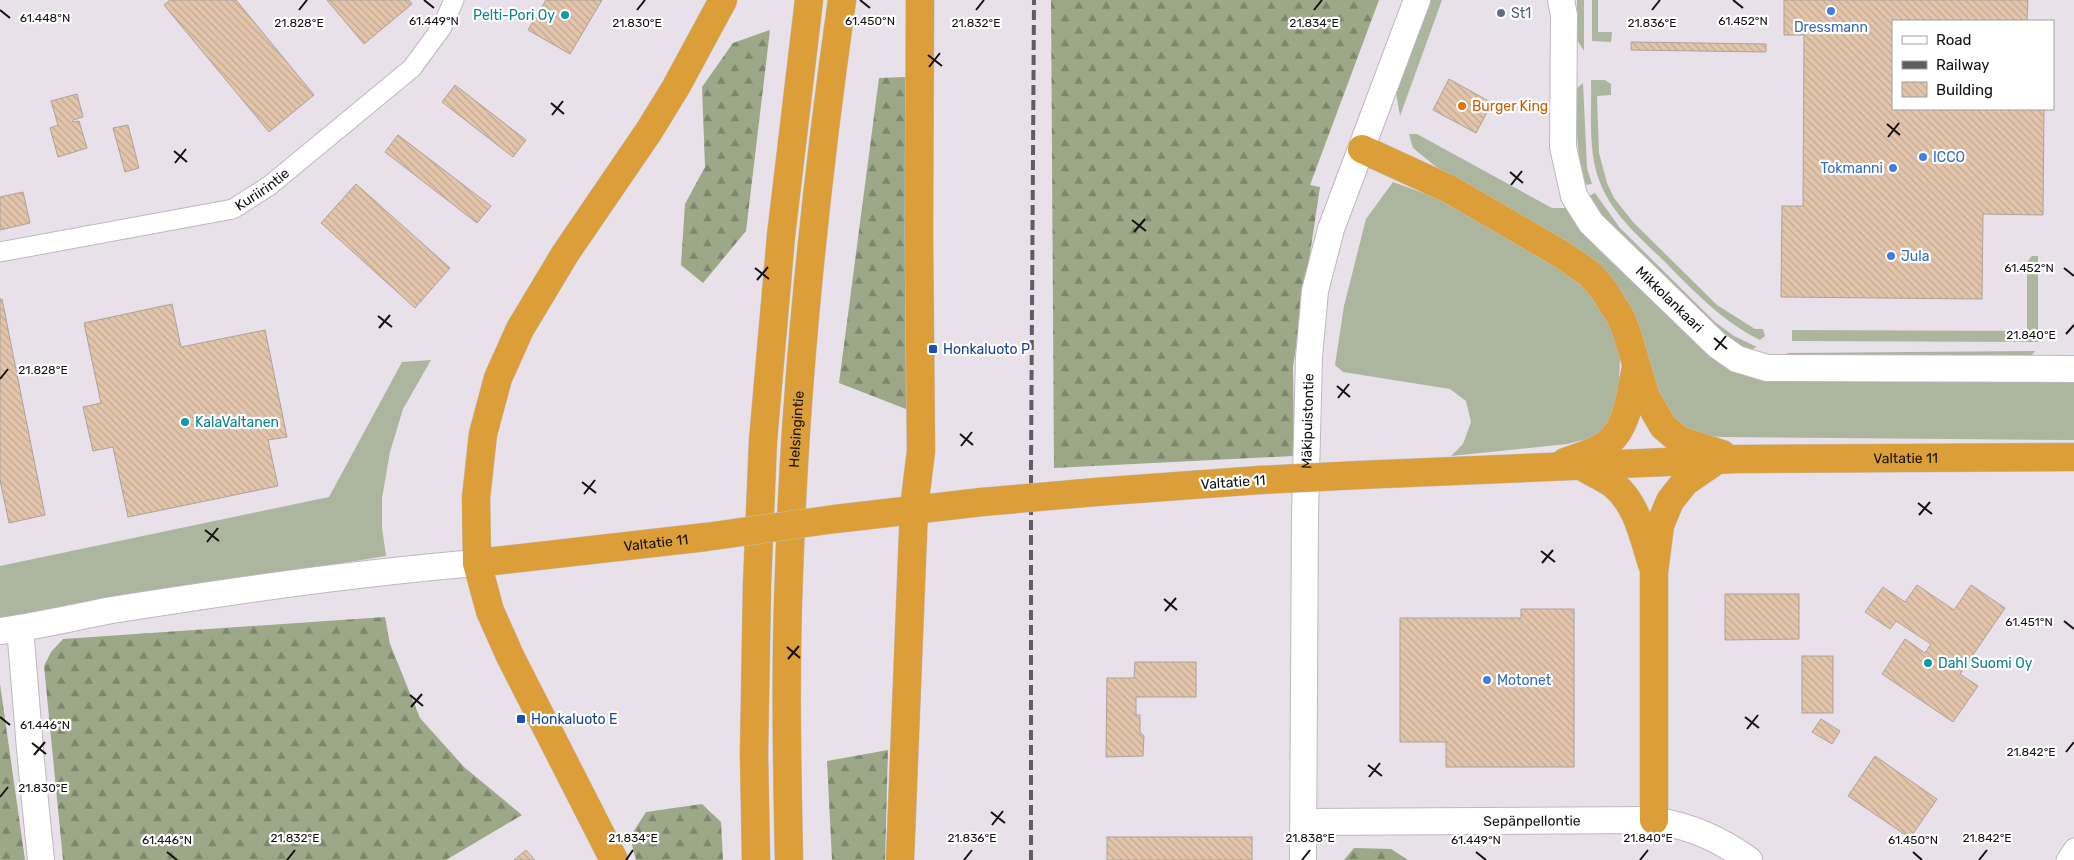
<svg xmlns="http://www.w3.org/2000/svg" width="2074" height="860" viewBox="0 0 2074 860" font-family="Rubik,sans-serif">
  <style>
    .grass { fill: #acb59d }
    .forest { fill: url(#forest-firs) }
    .building { fill: url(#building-back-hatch); stroke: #aba39c }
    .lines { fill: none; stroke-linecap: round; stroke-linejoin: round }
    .street-casing { stroke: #beb7be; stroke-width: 21 }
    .secondary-casing { stroke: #beb7be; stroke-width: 28 }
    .highway-casing { stroke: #c2c1c1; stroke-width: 29 }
    .street { stroke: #fff; stroke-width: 19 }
    .secondary { stroke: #fff; stroke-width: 26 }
    .highway { stroke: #db9e38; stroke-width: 28 }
    .rail { stroke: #615c60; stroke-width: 4; stroke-dasharray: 10 5; stroke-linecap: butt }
    .highway-bridge-casing { stroke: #c2c1c1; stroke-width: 29; stroke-linecap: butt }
    .highway-bridge { stroke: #db9e38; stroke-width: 28 }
    .ticks { fill: none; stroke: #131012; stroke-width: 2 }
    .shop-dot { fill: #3f7fe0; stroke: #fff; stroke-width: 2 }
    .service-dot { fill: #5c6f8a; stroke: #fff; stroke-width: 2 }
    .culture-dot { fill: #0f9aa8; stroke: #fff; stroke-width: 2 }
    .food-dot { fill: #e8710a; stroke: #fff; stroke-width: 2 }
    .transit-dot { fill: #1a4fb4; stroke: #fff; stroke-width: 2 }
    .labels { text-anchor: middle; stroke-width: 4.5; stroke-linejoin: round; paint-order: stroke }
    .service-label { font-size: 14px; fill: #4e5e75; stroke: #fff; text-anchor: start }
    .culture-label { font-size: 14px; fill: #0d838f; stroke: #fff; text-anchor: start }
    .shop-label { font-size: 14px; fill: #366cbe; stroke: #fff; text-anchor: start }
    .food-label { font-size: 14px; fill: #c56008; stroke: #fff; text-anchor: start }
    .street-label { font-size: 14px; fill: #131012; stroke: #fff }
    .transit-label { font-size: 14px; fill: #164399; stroke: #fff; text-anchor: start }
    .ticks-label { font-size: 12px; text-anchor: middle; fill: #131012; stroke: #fff; stroke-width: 4.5; stroke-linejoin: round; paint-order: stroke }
  </style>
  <defs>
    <pattern id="forest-firs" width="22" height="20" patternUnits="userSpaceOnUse" patternTransform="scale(1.25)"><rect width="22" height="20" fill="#9ca887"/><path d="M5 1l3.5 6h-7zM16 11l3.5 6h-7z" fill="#7e876d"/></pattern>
    <pattern id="building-back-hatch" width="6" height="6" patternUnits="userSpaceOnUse" patternTransform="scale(1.25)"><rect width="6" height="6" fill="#e3c5ab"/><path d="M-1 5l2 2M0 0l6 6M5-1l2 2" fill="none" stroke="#c2a892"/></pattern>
  </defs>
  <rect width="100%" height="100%" fill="#e9e1e9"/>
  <g class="grass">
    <polygon points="1425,0 1442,0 1400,116 1394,81"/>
    <polygon points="1577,0 1584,0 1584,51 1577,40"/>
    <polygon points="1592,0 1598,0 1598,32 1612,32 1611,42 1592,41"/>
    <path d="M 1591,80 L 1605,80 L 1611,84 L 1611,95 L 1597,96 L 1599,153 L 1607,183 L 1614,198 L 1633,222 L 1717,305 L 1755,329 L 1763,329 L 1765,336 L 1760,340 C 1721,321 1692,289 1661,258 C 1639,237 1613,214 1601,185 C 1587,152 1592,114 1591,80 Z"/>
    <path d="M 1583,83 L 1587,168 L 1592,184 L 1586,185 C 1575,154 1577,122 1576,89 Z"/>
    <polygon points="1409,134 1417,134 1552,208 1567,208 1712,352 2074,377 2074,440 1722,437 1694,435 1673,422 1642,354 1629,313 1445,174 1413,148"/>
    <polygon points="1393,182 1467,209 1593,290 1613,325 1620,356 1618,406 1599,436 1567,444 1451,456 1463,444 1471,422 1466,401 1450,389 1343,372 1335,365 1344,306 1366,219"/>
    <polygon points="1595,193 1620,228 1715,322 1734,336 1757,347 1747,351 1710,327 1613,230 1589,196"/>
    <polygon points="2032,256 2038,256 2038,342 1792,341 1792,330 2027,331 2027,262"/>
    <polygon points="2035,351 2028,360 1796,363 1787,353"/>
    <polygon points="431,360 403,409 390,452 382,498 382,528 386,556 13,617 0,618 0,566 329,497 402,362"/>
  </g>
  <g class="forest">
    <polygon points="1051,0 1379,0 1310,185 1320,187 1293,367 1294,456 1054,468"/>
    <polygon points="770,30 746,231 703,283 681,265 685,204 705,167 702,87 733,43"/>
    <polygon points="905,77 906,409 839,383 879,78"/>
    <polygon points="385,617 390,644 420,718 464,767 522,815 446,860 63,860 44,666 51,652 63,639"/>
    <polygon points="0,684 25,860 0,860"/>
    <polygon points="888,750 885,860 832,860 827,761"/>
    <polygon points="702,804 721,822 723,860 636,860 630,837 646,812"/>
    <polygon points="1354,848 1391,849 1408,860 1344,860"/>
  </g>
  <g class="building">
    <polygon points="170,0 236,0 314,95 269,132 164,5"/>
    <polygon points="327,0 409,0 412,4 364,44"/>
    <polygon points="546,0 602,0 570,54 528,30"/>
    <polygon points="1784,0 2028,0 2027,21 1893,21 1893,109 2044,109 2043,215 1983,214 1982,299 1781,297 1782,206 1803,206 1804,35 1784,35"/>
    <polygon points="1631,42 1766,44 1766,52 1631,50"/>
    <polygon points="1449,79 1492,103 1476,133 1433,110"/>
    <polygon points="455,85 526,140 513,157 442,102"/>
    <polygon points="77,94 83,117 73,120 73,122 79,121 87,148 58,157 50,128 58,125 51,101"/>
    <polygon points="128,125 139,168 125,172 113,128"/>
    <polygon points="398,135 491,206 477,223 385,152"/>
    <polygon points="356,184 450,268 415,308 321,223"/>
    <polygon points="23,192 30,223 0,230 0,197"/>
    <polygon points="0,299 2,299 45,515 9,523 0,480"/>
    <polygon points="172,304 181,347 265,330 287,437 268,440 278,486 128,517 113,447 93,451 83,407 101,403 84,323"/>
    <polygon points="1917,585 1954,610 1971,585 2005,608 1960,674 1978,686 1953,722 1882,674 1905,639 1925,653 1931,644 1896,621 1890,629 1865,612 1883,587 1905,602"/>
    <polygon points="1725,594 1799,594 1799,639 1725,640"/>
    <polygon points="1521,609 1574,609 1574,767 1446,767 1446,742 1400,742 1400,618 1521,618"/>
    <rect x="1802" y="656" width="31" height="57"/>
    <polygon points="1135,662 1196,662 1196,697 1136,697 1136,715 1140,715 1140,732 1144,736 1143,756 1106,757 1107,678 1134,678"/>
    <polygon points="1821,719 1840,731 1832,744 1812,732"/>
    <polygon points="1875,756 1937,799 1910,838 1848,796"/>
    <rect x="1107" y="837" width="145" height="23"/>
    <polygon points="526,850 535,860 514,860"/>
  </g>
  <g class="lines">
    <g class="street-casing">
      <g id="street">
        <path id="s1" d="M 0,252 L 233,209 L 269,186 L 412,68 L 442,27 L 454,0"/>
        <polyline points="2066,860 2074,848"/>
      </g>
    </g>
    <g class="secondary-casing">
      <g id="secondary">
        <path id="s2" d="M 1561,0 L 1564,15 L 1563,147 L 1574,196 L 1591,223 L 1717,345 L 1737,359 L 1767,368 L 2074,369"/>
        <polyline points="20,628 31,761 41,860"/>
        <path d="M 0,631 C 38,626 75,617 112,610 C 233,591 355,573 477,563"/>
        <path id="s3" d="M 1304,822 L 1654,820 C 1692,827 1718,838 1749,860"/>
        <path id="s4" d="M 1303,860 L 1305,514 L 1309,357 L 1315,291 L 1331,229 L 1417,0"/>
      </g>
    </g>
    <g class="highway-casing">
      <g id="highway">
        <polyline points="1362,149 1449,189 1561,254 1590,274 1603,289 1620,316 1626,330 1646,397 1663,426 1679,440 1722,454"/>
        <path d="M 1565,462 C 1578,457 1597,452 1608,443 C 1629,425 1630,393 1636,368"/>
        <path d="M 1583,467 C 1593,473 1605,478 1614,485 C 1637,504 1643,536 1652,564"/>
        <path id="s5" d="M 1360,475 L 1738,459 L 2074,457"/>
        <polyline points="1096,492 1260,480"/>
        <polyline points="835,519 982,502"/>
        <path id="s6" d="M 477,563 L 706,537"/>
        <polyline points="1654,820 1654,572 1660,525 1670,501 1685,482 1717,460"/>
        <polyline points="614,860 510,656 490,611 477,563 476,498 483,434 498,378 520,329 565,254 649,131 676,87 723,0"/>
        <polyline points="756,860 754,754 757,585 763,441 781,236 809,0"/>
        <path id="s7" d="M 789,860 C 787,765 785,669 789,574 C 795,382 815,190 842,0"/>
        <polyline points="900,860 914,508 921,451 919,233 920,0"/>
      </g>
    </g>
    <use href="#street" class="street"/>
    <use href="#secondary" class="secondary"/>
    <use href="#highway" class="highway"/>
    <polyline class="rail" points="1031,860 1031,466 1034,0"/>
    <g class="highway-bridge-casing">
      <g id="highway-bridge">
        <polyline points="1260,480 1360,475"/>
        <polyline points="982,502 1096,492"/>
        <polyline points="706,537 835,519"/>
      </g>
    </g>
    <use href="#highway-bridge" class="highway-bridge"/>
  </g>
  <path class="ticks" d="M 424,0 L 434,8M 860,0 L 870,8M 1733,0 L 1743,8M 0,10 L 10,18M 299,10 L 307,0M 637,10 L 645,0M 976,10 L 984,0M 1314,10 L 1322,0M 1652,10 L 1660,0M 928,55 L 942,66M 929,67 L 940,53M 551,103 L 564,114M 552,115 L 563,101M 1887,124 L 1900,135M 1888,137 L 1899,123M 174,151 L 187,162M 175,163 L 186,149M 1510,172 L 1523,183M 1511,185 L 1522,171M 1132,220 L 1146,231M 1134,232 L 1145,219M 755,268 L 769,279M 2064,268 L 2074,276M 757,280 L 768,267M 378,316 L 392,327M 379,328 L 390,315M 2066,334 L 2074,325M 1714,338 L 1727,349M 1715,350 L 1726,336M 0,379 L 8,369M 1337,386 L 1350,397M 1338,398 L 1349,384M 960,434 L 973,445M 961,446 L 972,432M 582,482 L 596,493M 584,494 L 595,480M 1918,503 L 1932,514M 1919,515 L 1930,502M 205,530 L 219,541M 207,542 L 218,528M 1541,551 L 1555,562M 1542,563 L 1553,550M 1164,599 L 1177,610M 1165,611 L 1176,598M 2064,621 L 2074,629M 787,647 L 800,658M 788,659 L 799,646M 410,695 L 423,706M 411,707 L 422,694M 0,717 L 10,725M 1745,717 L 1759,728M 1747,729 L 1758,715M 32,743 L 46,754M 2066,752 L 2074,742M 34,755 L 45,742M 1368,765 L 1382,776M 1369,777 L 1380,763M 0,797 L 8,787M 991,812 L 1005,823M 992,825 L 1003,811M 167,852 L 177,860M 1476,852 L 1486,860M 1913,852 L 1922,860M 287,860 L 295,850M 626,860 L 633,850M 964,860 L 972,850M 1302,860 L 1310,850M 1640,860 L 1648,850M 1979,860 L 1987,850"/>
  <g class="shop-dot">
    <circle cx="1831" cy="11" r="5"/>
    <circle cx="1923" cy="157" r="5"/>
    <circle cx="1893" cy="168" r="5"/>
    <circle cx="1891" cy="256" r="5"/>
    <circle cx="1487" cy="680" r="5"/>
  </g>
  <circle class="service-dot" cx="1501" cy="13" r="5"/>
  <g class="culture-dot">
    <circle cx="565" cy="15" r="5"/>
    <circle cx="185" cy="422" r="5"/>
    <circle cx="1928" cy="663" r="5"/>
  </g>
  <circle class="food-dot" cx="1462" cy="106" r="5"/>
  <g class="transit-dot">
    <rect x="928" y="344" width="10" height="10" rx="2.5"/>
    <rect x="516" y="714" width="10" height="10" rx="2.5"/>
  </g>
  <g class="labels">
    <g class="service-label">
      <text x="1511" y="18">St1</text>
    </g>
    <g class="culture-label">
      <text x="555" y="20" text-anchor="end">Pelti-Pori Oy</text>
      <text x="195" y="427">KalaValtanen</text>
      <text x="1938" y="668">Dahl Suomi Oy</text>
    </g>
    <g class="shop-label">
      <text x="1831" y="32" text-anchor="middle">Dressmann</text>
      <text x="1933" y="162">ICCO</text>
      <text x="1883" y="173" text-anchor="end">Tokmanni</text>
      <text x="1901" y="261">Jula</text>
      <text x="1497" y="685">Motonet</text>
    </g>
    <g class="food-label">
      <text x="1472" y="111">Burger King</text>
    </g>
    <g class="street-label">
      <text dy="5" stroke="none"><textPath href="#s1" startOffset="272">Kuriirintie</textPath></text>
      <text dy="5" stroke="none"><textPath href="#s2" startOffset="339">Mikkolankaari</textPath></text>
      <text dy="5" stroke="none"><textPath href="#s4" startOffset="439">Mäkipuistontie</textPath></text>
      <text dy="5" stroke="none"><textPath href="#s7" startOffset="431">Helsingintie</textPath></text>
      <text dy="5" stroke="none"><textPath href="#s5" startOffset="546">Valtatie 11</textPath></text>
      <text transform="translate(1233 482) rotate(-4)" y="5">Valtatie 11</text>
      <text dy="5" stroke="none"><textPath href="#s6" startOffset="180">Valtatie 11</textPath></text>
      <text dy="5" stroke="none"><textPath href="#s3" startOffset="228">Sepänpellontie</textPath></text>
    </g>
    <g class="transit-label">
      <text x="943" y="354">Honkaluoto P</text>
      <text x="531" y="724">Honkaluoto E</text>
    </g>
  </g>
  <g class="ticks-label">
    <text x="45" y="22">61.448°N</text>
    <text x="434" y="25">61.449°N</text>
    <text x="870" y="25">61.450°N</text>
    <text x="1743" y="25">61.452°N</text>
    <text x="299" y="27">21.828°E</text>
    <text x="637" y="27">21.830°E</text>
    <text x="976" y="27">21.832°E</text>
    <text x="1314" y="27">21.834°E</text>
    <text x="1652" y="27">21.836°E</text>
    <text x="2029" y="272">61.452°N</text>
    <text x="2031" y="339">21.840°E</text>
    <text x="43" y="374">21.828°E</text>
    <text x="2029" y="626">61.451°N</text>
    <text x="45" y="729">61.446°N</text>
    <text x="2031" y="756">21.842°E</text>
    <text x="43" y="792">21.830°E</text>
    <text x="295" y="842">21.832°E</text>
    <text x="633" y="842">21.834°E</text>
    <text x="972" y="842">21.836°E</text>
    <text x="1310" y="842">21.838°E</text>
    <text x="1648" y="842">21.840°E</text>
    <text x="1987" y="842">21.842°E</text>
    <text x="167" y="844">61.446°N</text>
    <text x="1476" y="844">61.449°N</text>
    <text x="1913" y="844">61.450°N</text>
  </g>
  <rect x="1892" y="20" width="162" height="90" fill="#ffffff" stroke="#a19fa0"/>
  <rect x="1902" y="36" width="25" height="8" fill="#ffffff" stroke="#a19fa0"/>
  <text x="1936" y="45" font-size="15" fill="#131012">Road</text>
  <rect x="1902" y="61" width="25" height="8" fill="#615c60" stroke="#a19fa0"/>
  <text x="1936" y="70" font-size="15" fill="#131012">Railway</text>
  <rect x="1902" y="82" width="25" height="15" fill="url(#building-back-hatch)" stroke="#a19fa0"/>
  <text x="1936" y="95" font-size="15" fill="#131012">Building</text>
</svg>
